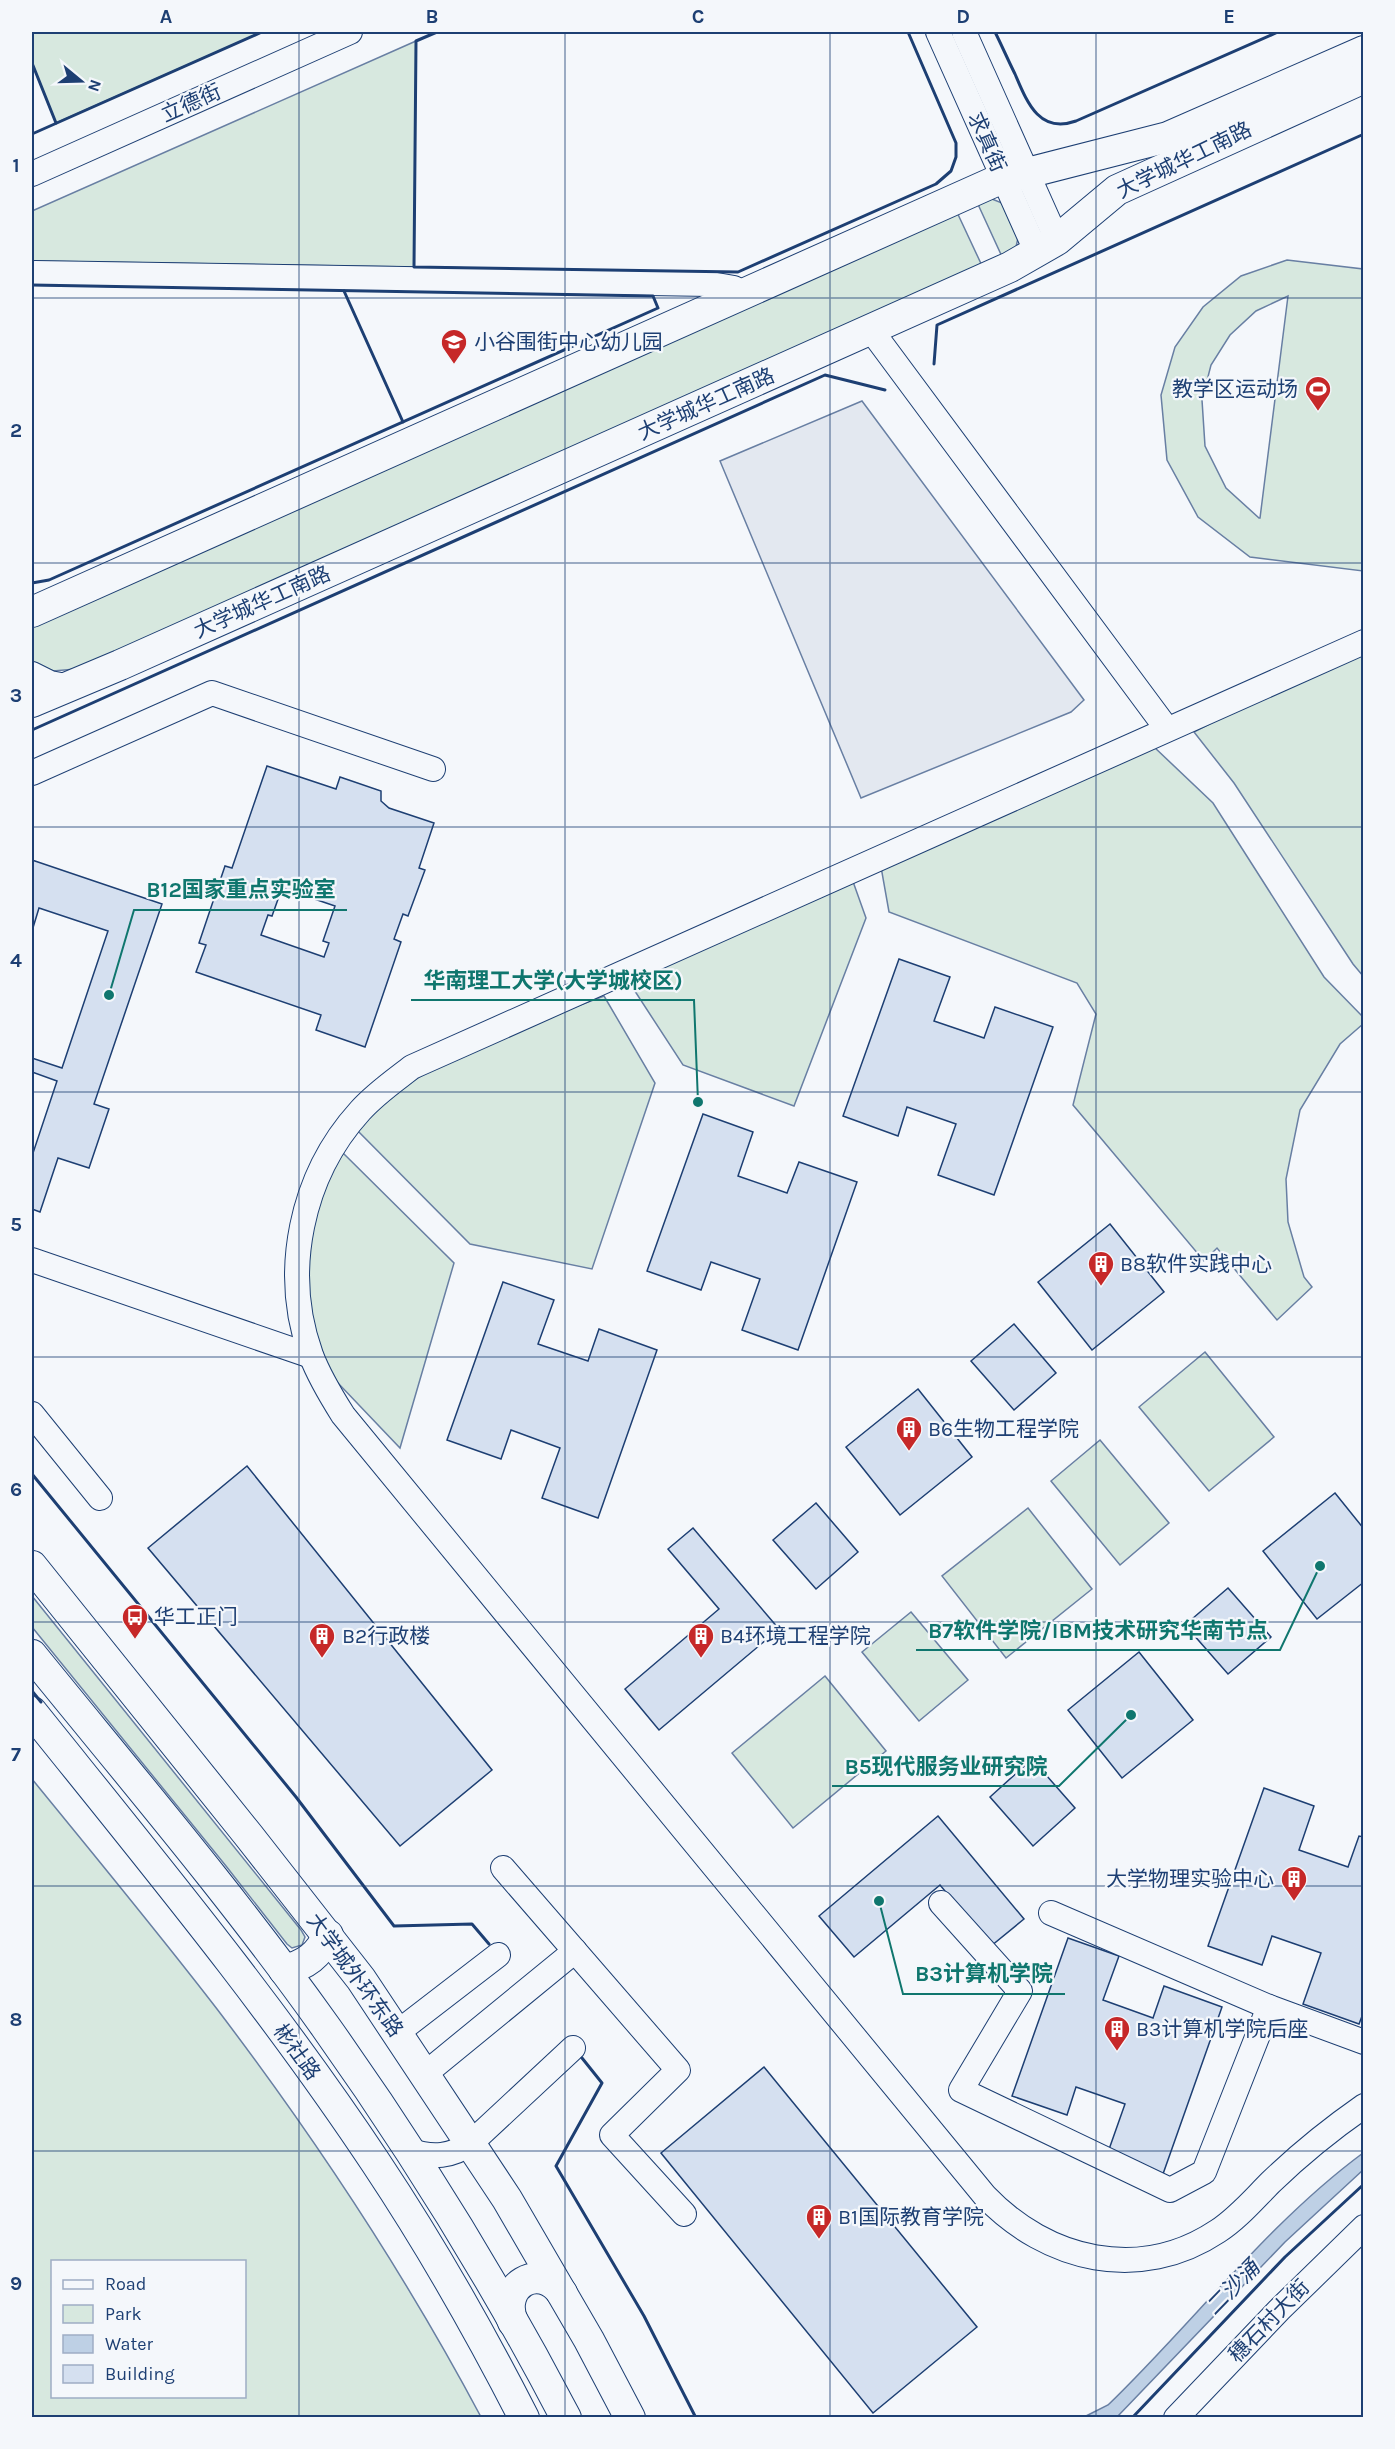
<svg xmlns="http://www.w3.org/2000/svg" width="1395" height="2449" viewBox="0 0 1395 2449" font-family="Karla,'Noto Sans SC',sans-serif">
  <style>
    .green { fill: #d7e8df; stroke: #687fa3; stroke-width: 1.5; fill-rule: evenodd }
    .parking { fill: #e3e8f0; stroke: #687fa3; stroke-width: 1.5 }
    .water { fill: #bed0e5; stroke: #687fa3; stroke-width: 1.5 }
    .building { fill: #d5e0f0; stroke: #1d3f73; stroke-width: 1.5; fill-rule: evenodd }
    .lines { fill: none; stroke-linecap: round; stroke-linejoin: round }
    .minor-casing { stroke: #1d3f73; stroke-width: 26 }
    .major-casing { stroke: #1d3f73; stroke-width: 32 }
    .minor { stroke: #f4f7fb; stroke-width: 24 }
    .major { stroke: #f4f7fb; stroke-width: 30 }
    .wall { stroke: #1d3f73; stroke-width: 3 }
    .grid { fill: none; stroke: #1d3f73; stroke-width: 1.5; stroke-opacity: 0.55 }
    .labels { text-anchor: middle; stroke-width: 4.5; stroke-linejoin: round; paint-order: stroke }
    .street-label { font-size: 21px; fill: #1d3f73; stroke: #f4f7fb }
    .poi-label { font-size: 21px; fill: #1d3f73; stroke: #f4f7fb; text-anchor: start }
    .water-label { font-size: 22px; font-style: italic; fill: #1d3f73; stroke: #f4f7fb }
    .leader { fill: none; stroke: #0f766e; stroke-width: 2 }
    .callout-dot { fill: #0f766e; stroke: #f4f7fb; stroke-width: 2 }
    .callout-label { font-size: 22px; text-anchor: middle; font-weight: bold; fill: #0f766e; stroke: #f4f7fb; stroke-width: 4.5; stroke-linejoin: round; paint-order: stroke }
    .neatline { fill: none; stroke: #1d3f73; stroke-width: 2 }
    .grid-label { font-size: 20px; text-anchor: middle; font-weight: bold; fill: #1d3f73 }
  </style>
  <rect width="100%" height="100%" fill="#f4f7fb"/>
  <g class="green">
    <polygon points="32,32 262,32 56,123 32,63"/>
    <polygon points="416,41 414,267 32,261 32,211"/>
    <polygon points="992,199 1002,203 1018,238 1016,247 1004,261 976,200"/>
    <polygon points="955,208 984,270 76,669 53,671 32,662 32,624"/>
    <path d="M 1287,260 L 1363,269 L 1363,571 L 1250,557 L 1198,517 L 1167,460 L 1161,395 L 1175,347 L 1203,307 L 1241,276 ZM 1288,296 L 1260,518 L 1259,518 L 1226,488 L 1205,446 L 1202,400 L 1211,365 L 1230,335 L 1256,311 Z"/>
    <polygon points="1363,655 1363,976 1353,964 1234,783 1194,732 1268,693"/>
    <polygon points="1153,746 1213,803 1324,977 1363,1017 1363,1024 1340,1044 1300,1110 1286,1179 1288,1222 1304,1277 1312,1287 1277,1320 1217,1248 1204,1261 1073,1105 1096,1014 1077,983 889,912 881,867"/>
    <polygon points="851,876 866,918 794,1106 683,1065 629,982"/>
    <polygon points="604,996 655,1083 592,1269 470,1244 353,1126 393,1092 477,1044"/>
    <polygon points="343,1153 454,1263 400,1448 316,1360 302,1278 309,1210"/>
    <polygon points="1205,1352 1274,1437 1209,1491 1139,1407"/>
    <polygon points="1100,1440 1169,1523 1120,1565 1051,1481"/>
    <polygon points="1028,1508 1092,1589 1006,1658 942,1576"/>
    <polygon points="32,1596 301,1930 305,1937 302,1945 292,1948 287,1944 226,1866 32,1627"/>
    <polygon points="911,1612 968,1680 919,1721 862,1652"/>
    <polygon points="825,1676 886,1751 793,1828 732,1753"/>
    <path d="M 32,1779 C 94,1855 157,1931 217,2009 C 315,2138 405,2274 481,2417 L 32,2417 ZM 52,2262 L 244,2262 L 244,2396 L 52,2396 Z"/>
  </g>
  <polygon class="parking" points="862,401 1084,700 1071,712 861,798 720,461"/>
  <path class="water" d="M 1363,2153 L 1363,2170 L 1285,2242 L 1117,2417 L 1084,2417 L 1108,2405 C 1193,2323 1267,2224 1363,2153 Z"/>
  <g class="building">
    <path d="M 267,766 L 336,789 L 340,777 L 381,791 L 381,801 L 389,808 L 434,823 L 419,868 L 425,870 L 408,916 L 403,914 L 394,939 L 401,942 L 365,1047 L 316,1030 L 321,1015 L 196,972 L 206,945 L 199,943 L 225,866 L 232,868 ZM 282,888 L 335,906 L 323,941 L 329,943 L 324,957 L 261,935 L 268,915 L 272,916 Z"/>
    <polygon points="32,860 162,904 94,1104 109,1109 89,1168 58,1158 40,1212 32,1209 32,1156 57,1081 32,1072 32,1058 62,1068 108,931 39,908 32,931"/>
    <polygon points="899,959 950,977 934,1021 984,1038 995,1007 1053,1027 994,1195 938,1175 956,1124 907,1107 898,1136 843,1116"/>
    <polygon points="703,1114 753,1132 738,1176 787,1193 799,1162 857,1182 798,1350 742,1330 760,1279 711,1262 701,1290 647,1271"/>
    <polygon points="1110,1224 1164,1292 1092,1350 1038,1282"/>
    <polygon points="503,1282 554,1300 538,1344 588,1361 599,1329 657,1350 598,1518 542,1498 560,1448 511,1430 501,1459 447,1440"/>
    <polygon points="1014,1324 1056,1373 1014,1410 971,1361"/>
    <polygon points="918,1389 972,1457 900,1515 846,1447"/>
    <polygon points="247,1466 492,1770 400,1846 148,1548"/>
    <polygon points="1335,1493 1364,1529 1364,1582 1317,1619 1263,1551"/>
    <polygon points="816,1503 858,1552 816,1589 773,1540"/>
    <polygon points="693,1528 779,1629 659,1730 625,1689 719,1609 668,1549"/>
    <polygon points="1228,1588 1271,1637 1228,1674 1185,1625"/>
    <polygon points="1139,1652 1193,1720 1122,1778 1068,1710"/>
    <polygon points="1032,1759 1075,1808 1033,1846 990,1797"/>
    <polygon points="1264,1788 1314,1806 1299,1850 1348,1867 1359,1836 1364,1837 1364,2011 1359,2024 1303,2004 1321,1953 1272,1936 1262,1965 1208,1946"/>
    <polygon points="938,1816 1024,1919 991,1946 940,1885 854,1957 819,1916"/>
    <polygon points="1068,1938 1119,1956 1103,2000 1153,2018 1164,1986 1222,2007 1163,2174 1107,2155 1125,2104 1076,2087 1067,2115 1012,2096"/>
    <polygon points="764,2067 977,2327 873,2413 661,2153"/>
  </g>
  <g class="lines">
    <g class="minor-casing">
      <g id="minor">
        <polyline points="938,32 1037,253"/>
        <polyline points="964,32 1057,240"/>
        <polyline points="32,174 350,32"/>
        <polyline points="35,273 711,284 734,288 743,294"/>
        <polyline points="871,330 1167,729"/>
        <path d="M 1364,642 L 412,1067 C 394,1081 375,1094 360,1111 C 301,1176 281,1272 311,1355 C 319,1376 331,1396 343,1415 L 985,2196 C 1047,2261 1140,2283 1218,2231 C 1238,2218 1254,2199 1271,2182 C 1300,2154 1331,2129 1364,2106"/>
        <polyline points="32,674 50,683 71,687"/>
        <polyline points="32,773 212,693 433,769"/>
        <polyline points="32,1260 311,1356"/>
        <polyline points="32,1414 100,1498"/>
        <polyline points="503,1868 678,2070 612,2135 684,2214"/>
        <polyline points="941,1903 1020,1991 961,2090 1170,2190 1204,2172 1269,2007"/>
        <polyline points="1051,1913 1269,2007 1364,2042"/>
        <polyline points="398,2032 498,1955"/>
        <polyline points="426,2073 575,1951"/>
        <path d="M 410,2151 C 433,2158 451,2157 471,2143 L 573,2048"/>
        <polyline points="1176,2418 1279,2310 1364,2227"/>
      </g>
    </g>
    <g class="major-casing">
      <g id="major">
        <polyline points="32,612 996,181 1168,137 1364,51"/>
        <polyline points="32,702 120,665 1010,267 1057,240 1117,190 1364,78"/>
        <polyline points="32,1566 249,1836 361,1979 507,2199 589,2340 630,2418"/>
        <path d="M 32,1655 C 131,1777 234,1898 325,2026 C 414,2151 495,2282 566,2418"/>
        <path d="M 32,1712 C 150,1859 271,2005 376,2163 C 430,2244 479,2330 524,2418"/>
        <path d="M 284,1970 C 306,1965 319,1955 328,1935"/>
        <path d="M 513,2322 C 498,2286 539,2261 562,2293"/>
      </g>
    </g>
    <use href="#minor" class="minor"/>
    <use href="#major" class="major"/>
    <g class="wall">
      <polyline points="437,32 416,41 414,267 738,272 936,184 951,171 956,157 956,143 908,32"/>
      <path d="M 995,32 C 1002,46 1008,60 1015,74 C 1027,102 1039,134 1076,121 L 1278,32"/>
      <polyline points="32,63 56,123"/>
      <polyline points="32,134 262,32"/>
      <polyline points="32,285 653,296 658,308 49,580 32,583"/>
      <polyline points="344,291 403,422"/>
      <polyline points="934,364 937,325 1364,134"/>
      <polyline points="32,730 825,375 885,390"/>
      <polyline points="32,1474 296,1797 394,1926 472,1924 489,1944"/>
      <polyline points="32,1691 41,1702"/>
      <polyline points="582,2058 602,2083 556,2166 644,2316 696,2418"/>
      <polyline points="1132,2418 1285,2257 1364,2184"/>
    </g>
  </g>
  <path class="grid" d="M 299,32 L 299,2418M 565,32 L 565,2418M 830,32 L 830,2418M 1096,32 L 1096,2418M 32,298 L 1364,298M 32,563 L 1364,563M 32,827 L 1364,827M 32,1092 L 1364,1092M 32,1357 L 1364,1357M 32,1622 L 1364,1622M 32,1886 L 1364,1886M 32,2151 L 1364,2151"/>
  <defs>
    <g id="school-pin" transform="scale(1.35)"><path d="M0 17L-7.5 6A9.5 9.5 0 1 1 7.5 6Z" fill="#c62828" stroke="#f4f7fb"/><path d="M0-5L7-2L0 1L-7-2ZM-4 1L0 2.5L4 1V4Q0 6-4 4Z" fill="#fff"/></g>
    <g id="stadium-pin" transform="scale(1.35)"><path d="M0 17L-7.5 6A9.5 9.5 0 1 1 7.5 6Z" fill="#c62828" stroke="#f4f7fb"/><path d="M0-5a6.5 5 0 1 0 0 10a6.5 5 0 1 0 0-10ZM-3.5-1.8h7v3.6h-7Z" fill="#fff"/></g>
    <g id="building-pin" transform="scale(1.35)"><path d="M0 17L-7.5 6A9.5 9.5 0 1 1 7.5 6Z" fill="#c62828" stroke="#f4f7fb"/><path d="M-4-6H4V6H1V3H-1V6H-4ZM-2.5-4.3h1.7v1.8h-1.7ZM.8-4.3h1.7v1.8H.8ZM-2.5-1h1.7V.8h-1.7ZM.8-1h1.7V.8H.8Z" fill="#fff"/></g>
    <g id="bus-pin" transform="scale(1.35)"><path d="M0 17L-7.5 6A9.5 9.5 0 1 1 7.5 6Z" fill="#c62828" stroke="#f4f7fb"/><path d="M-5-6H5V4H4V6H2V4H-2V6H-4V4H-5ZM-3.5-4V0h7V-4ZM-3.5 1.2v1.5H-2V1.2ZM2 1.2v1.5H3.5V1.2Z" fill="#fff"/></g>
  </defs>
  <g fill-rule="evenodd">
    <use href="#school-pin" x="454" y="342"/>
    <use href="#stadium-pin" x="1318" y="389"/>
    <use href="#building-pin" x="1101" y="1264"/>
    <use href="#building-pin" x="909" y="1429"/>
    <use href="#bus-pin" x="135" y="1617"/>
    <use href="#building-pin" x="322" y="1636"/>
    <use href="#building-pin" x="701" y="1636"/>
    <use href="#building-pin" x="1294" y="1879"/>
    <use href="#building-pin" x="1117" y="2029"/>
    <use href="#building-pin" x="819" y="2217"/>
  </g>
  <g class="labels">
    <g class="street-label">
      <text transform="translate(191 103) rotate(-24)" y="7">立德街</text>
      <text transform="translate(987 142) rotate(66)" y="7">求真街</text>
      <text transform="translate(1184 160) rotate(-26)" y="7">大学城华工南路</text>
      <text transform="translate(706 404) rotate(-24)" y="7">大学城华工南路</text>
      <text transform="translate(262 602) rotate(-24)" y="7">大学城华工南路</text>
      <text transform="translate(355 1975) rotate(54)" y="7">大学城外环东路</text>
      <text transform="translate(297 2052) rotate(54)" y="7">彬社路</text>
      <text transform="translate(1269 2321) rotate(-46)" y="7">穗石村大街</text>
    </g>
    <g class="poi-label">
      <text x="474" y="349">小谷围街中心幼儿园</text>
      <text x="1298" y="396" text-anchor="end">教学区运动场</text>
      <text x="1120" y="1271">B8软件实践中心</text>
      <text x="928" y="1436">B6生物工程学院</text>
      <text x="154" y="1624">华工正门</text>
      <text x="342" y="1643">B2行政楼</text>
      <text x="720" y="1643">B4环境工程学院</text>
      <text x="1274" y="1886" text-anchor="end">大学物理实验中心</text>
      <text x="1136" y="2036">B3计算机学院后座</text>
      <text x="838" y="2224">B1国际教育学院</text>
    </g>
    <g class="water-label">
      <text transform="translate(1232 2287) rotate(-46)" y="8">二沙涌</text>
    </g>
  </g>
  <path class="leader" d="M109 995L134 910H347M698 1102L694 1000H411M1320 1566L1280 1650H916M1131 1715L1059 1786H832M879 1901L903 1994H1065"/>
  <g class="callout-dot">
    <circle cx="109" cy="995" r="6"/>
    <circle cx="698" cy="1102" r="6"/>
    <circle cx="1320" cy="1566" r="6"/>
    <circle cx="1131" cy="1715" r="6"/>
    <circle cx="879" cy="1901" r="6"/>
  </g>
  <g class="callout-label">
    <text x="241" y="897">B12国家重点实验室</text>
    <text x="553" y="988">华南理工大学(大学城校区)</text>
    <text x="1098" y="1638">B7软件学院/IBM技术研究华南节点</text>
    <text x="946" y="1774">B5现代服务业研究院</text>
    <text x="984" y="1981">B3计算机学院</text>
  </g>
  <rect width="1395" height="2449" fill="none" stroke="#f4f7fb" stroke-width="66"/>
  <rect x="51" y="2260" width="195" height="138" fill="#f4f7fb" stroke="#9eadc5" stroke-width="1.5"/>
  <rect x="63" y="2280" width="30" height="9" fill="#f4f7fb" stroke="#9eadc5" stroke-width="1.5"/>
  <text x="105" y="2290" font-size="18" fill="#1d3f73">Road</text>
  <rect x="63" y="2305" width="30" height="18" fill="#d7e8df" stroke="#9eadc5" stroke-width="1.5"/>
  <text x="105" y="2320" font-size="18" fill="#1d3f73">Park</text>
  <rect x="63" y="2335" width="30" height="18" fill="#bed0e5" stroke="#9eadc5" stroke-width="1.5"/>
  <text x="105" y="2350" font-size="18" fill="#1d3f73">Water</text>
  <rect x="63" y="2365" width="30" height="18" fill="#d5e0f0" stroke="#9eadc5" stroke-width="1.5"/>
  <text x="105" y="2380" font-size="18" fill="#1d3f73">Building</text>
  <g transform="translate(81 81) rotate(109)" stroke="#f4f7fb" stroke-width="4.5" paint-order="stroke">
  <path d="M0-4.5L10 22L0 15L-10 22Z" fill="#1d3f73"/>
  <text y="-9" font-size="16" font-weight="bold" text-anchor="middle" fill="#1d3f73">N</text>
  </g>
  <rect x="33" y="33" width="1329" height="2383" class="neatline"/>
  <g class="grid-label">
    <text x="166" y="23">A</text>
    <text x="432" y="23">B</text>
    <text x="698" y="23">C</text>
    <text x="963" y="23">D</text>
    <text x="1229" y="23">E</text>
    <text x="16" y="172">1</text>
    <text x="16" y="437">2</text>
    <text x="16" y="702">3</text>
    <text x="16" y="967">4</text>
    <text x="16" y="1231">5</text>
    <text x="16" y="1496">6</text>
    <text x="16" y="1761">7</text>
    <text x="16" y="2026">8</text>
    <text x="16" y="2290">9</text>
  </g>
</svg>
